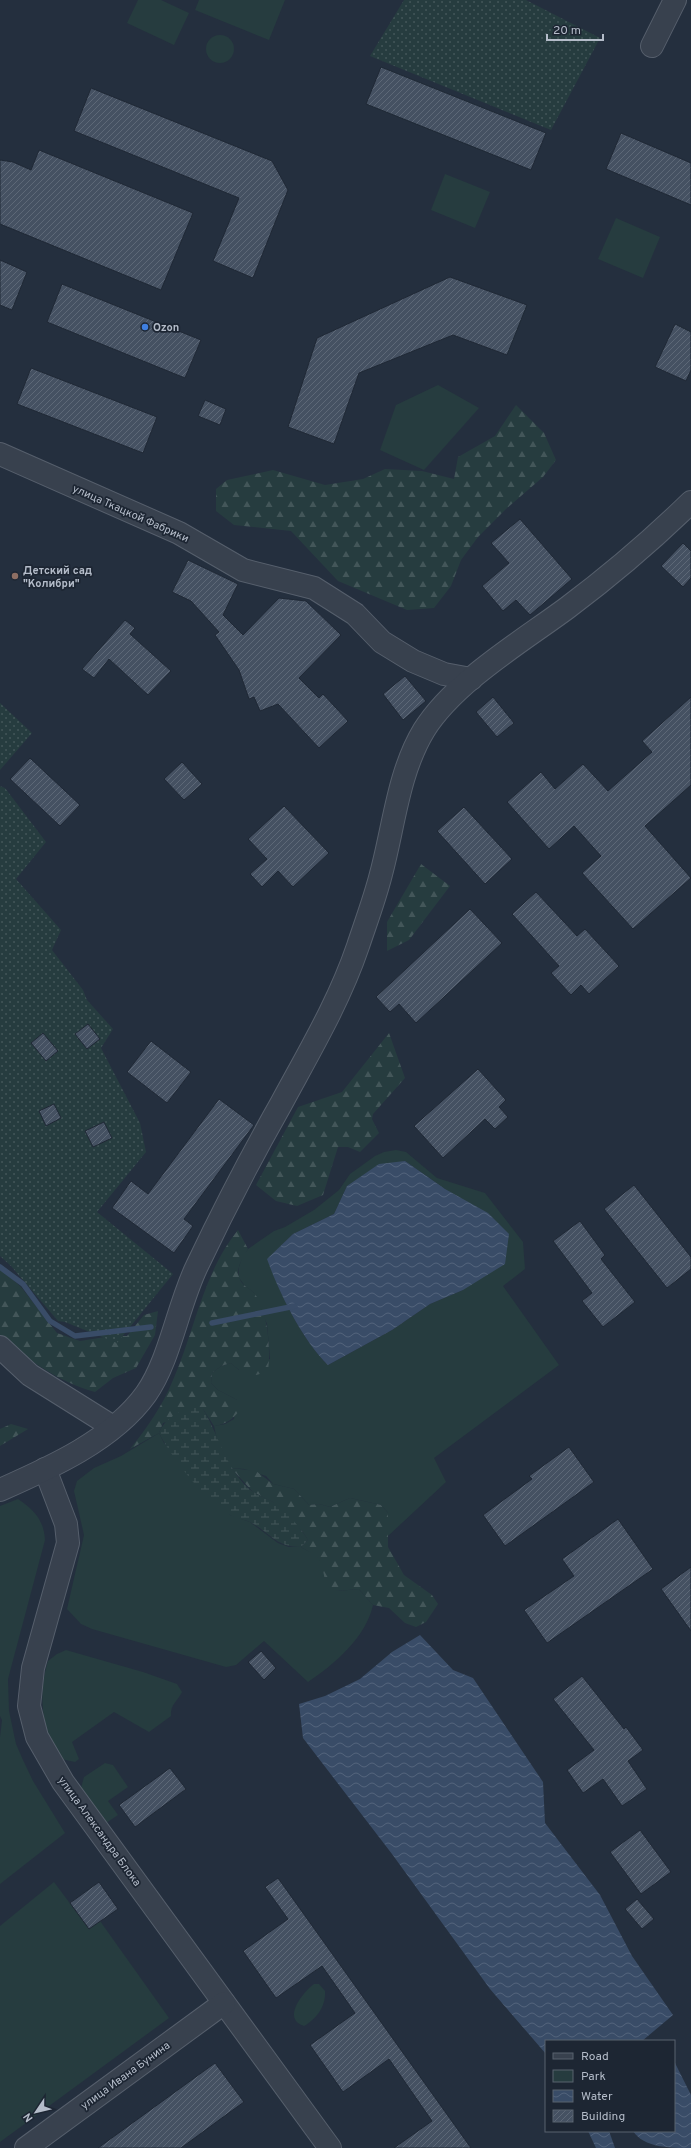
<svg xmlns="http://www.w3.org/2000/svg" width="691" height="2148" viewBox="0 0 691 2148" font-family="Overpass,sans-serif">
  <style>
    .green { fill: #263c3f; fill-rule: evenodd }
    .forest { fill: url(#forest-firs) }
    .wetland { fill: url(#wetland-marsh) }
    .garden { fill: url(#garden-dots) }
    .water { fill: url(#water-waves) }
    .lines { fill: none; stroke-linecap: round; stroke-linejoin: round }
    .stream { stroke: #394c67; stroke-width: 5.5 }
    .building { fill: url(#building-hatch); stroke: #1f2835 }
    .minor-casing { stroke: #565f6c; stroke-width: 24 }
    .minor { stroke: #38414e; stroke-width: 22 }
    .shop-dot { fill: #3f7fe0; stroke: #1d2633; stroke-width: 1.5 }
    .education-dot { fill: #8d6e63; stroke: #1d2633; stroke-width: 1.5 }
    .labels { text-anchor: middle; stroke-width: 3.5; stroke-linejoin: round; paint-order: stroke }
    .poi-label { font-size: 11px; font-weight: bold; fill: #b4bcc9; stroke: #1d2633; text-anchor: start }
    .street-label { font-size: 11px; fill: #b4bcc9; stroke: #1d2633 }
  </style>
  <defs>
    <pattern id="forest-firs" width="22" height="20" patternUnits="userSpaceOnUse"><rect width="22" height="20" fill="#263c3f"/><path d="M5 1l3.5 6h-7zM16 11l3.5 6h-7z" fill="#435659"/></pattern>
    <pattern id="wetland-marsh" width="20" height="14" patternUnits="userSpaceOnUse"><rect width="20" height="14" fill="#263c3f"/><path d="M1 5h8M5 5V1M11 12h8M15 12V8" fill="none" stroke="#435659"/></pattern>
    <pattern id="garden-dots" width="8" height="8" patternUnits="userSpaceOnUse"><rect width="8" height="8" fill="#263c3f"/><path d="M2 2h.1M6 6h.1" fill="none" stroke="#435659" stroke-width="1.8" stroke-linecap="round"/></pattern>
    <pattern id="water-waves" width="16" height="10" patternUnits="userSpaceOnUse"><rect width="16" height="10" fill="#394c67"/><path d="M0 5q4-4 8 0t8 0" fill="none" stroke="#53647b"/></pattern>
    <pattern id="building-hatch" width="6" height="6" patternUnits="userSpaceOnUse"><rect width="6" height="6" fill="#455162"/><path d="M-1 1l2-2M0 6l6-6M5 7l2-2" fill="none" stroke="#5d6877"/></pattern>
  </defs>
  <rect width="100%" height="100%" fill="#242f3e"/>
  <g class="green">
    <polygon points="138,0 161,0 189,13 174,45 127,23"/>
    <polygon points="199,0 285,0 269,40 195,10"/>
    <circle cx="220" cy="49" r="14"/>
    <polygon points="445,174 490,192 475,228 431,210"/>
    <polygon points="616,218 660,237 643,278 598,259"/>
    <polygon points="438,385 479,408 424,470 380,450 396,405"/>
    <path d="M 396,1150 L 406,1152 L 437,1178 L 485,1193 L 523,1242 L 525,1269 L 503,1286 L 559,1365 L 434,1458 L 446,1482 L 388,1536 L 388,1513 L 381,1505 L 350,1498 L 330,1507 L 319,1504 L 309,1505 L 294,1489 L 273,1484 L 266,1476 L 244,1469 L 231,1468 L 217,1440 L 214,1426 L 225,1424 L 234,1419 L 237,1400 L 218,1390 L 211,1383 L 212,1373 L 221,1366 L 231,1363 L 239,1370 L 270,1359 L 267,1324 L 254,1293 L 245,1286 L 239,1278 L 239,1267 L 242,1257 L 248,1249 L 274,1231 L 285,1227 L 314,1210 L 339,1190 L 350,1174 L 375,1156 L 384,1152 ZM 405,1161 L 445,1189 L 463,1290 L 430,1304 L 392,1330 L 328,1365 C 303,1341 279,1293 268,1259 L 293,1234 L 334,1214 L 347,1186 Z"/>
    <path d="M 159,1433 L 164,1443 L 230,1515 L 250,1522 L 278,1543 L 289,1547 L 301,1547 L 316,1555 L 323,1564 L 324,1575 L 337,1591 L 359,1589 L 373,1605 C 366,1637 335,1664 308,1682 L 264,1641 L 236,1665 L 226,1667 L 92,1629 L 81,1624 L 67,1609 L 84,1535 L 74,1491 L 77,1481 L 94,1468 L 121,1456 Z"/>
    <path d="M 18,1499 C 34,1510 44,1520 45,1540 L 8,1679 L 9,1711 L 16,1744 L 23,1760 L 33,1781 L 65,1833 L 0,1884 L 0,1737 L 2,1720 L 0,1716 L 0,1506 Z"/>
    <path d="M 66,1650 L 143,1672 L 177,1684 L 182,1692 C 178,1701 170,1704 171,1716 L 149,1732 L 114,1712 L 72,1742 L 79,1759 L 75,1762 L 61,1759 C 41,1730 38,1694 48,1661 L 57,1654 Z"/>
    <polygon points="105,1763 113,1765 128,1787 108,1801 118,1815 106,1823 81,1788 84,1777"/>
    <polygon points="54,1882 89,1929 100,1921 169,2018 0,2142 0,1926"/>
    <path d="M 314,1984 L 319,1984 L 325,1991 C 326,2007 316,2019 304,2026 C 281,2019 303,1992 314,1984 Z"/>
  </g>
  <g class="forest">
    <polygon points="516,405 544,433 556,460 543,477 506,509 478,537 461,560 451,586 434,608 407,610 338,581 291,531 234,525 216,511 216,489 227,480 273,470 325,485 363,479 385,469 422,471 454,479 458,457 495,436"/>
    <polygon points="421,864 450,886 409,940 387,951 387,922"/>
    <polygon points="389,1033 405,1078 373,1114 372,1119 379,1133 360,1152 348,1147 338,1147 323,1195 297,1206 276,1201 256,1185 298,1107 342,1092"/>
    <path d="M 238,1230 L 248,1249 C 243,1257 236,1267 239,1277 C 241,1285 249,1288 254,1293 C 268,1310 271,1350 268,1370 C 252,1380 244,1375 231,1363 L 221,1366 L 212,1373 L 211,1383 L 218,1390 L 237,1400 L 240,1410 C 232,1420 226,1424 214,1426 L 203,1409 L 163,1423 L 159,1433 L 130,1449 C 147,1428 163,1405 173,1380 C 195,1330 203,1273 238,1230 Z"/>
    <path d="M 0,1268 L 21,1287 L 57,1333 L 80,1341 L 111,1336 L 127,1336 L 144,1315 L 158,1311 L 155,1335 L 136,1368 L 113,1378 L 95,1392 C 59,1382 28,1360 0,1336 Z"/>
    <polygon points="11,1424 28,1429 0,1446 0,1429"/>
    <path d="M 231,1468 L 256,1471 L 273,1484 L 294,1489 L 309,1505 L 319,1504 L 330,1507 L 350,1498 L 381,1505 L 388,1513 L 388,1547 L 404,1575 L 432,1595 L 438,1604 L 426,1622 L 416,1627 L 405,1623 L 389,1608 L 373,1605 L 359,1589 L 337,1591 L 327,1586 C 319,1561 327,1561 301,1547 L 308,1540 L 303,1532 L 273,1502 L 253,1492 Z"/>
  </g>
  <path class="wetland" d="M 192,1407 L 203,1409 C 218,1434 224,1462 244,1484 C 253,1494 262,1496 273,1502 C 284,1508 302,1530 308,1540 L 301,1547 C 275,1547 271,1533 250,1522 C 244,1519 236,1519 230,1515 C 205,1501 172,1458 159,1433 C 165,1418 178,1412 192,1407 Z"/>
  <g class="garden">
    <polygon points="404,0 526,0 600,38 551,130 370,56"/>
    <polygon points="0,703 32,733 0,770"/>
    <polygon points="0,786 5,788 46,842 16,879 61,930 52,950 83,990 87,1000 113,1029 101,1048 140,1123 146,1152 97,1212 173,1274 117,1343 65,1322 58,1321 11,1266 0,1256"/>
  </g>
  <g class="water">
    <path d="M 405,1161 L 445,1189 L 488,1213 L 509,1234 L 505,1264 L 463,1290 L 430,1304 L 392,1330 L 328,1365 C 303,1341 279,1293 267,1259 L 293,1234 L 334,1214 L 347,1186 L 379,1164 Z"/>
    <polygon points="420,1635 453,1670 473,1678 543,1782 545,1823 600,1895 632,1956 673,2015 642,2041 546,2041 546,2054 490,1989 392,1854 303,1738 299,1704 325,1696 360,1679 392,1652"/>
    <path d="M 674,2061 L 691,2095 L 691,2148 C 670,2148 644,2148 633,2131 L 674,2131 Z"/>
    <polygon points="588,2131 609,2131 615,2148 596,2148"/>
  </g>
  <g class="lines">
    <g class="stream">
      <polyline points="0,1267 23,1284 50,1321 75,1336 151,1327"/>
      <polyline points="212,1323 295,1306"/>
    </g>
  </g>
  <g class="building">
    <polygon points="381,67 546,133 531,170 366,104"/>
    <polygon points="91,88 272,161 288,190 253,278 213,261 239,198 74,131"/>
    <polygon points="621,133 691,163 691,205 606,169"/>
    <polygon points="39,150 193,213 161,290 0,224 0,160 13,162 31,170"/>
    <polygon points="0,260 27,272 12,310 0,305"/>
    <polygon points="450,277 527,305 507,355 453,335 359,373 334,444 288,427 317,338"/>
    <polygon points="62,284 201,340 185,378 47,322"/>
    <polygon points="675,324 691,332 691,370 686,381 655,367"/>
    <polygon points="31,368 157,417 143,453 17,404"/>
    <polygon points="205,400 226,409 220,425 198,416"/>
    <polygon points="520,519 572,579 530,615 516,600 503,611 482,586 509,563 491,543"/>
    <polygon points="683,543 691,551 691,578 683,587 661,566"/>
    <polygon points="188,560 238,584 223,615 243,635 279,598 306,601 341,635 299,678 319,698 323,694 348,721 319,748 278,704 260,711 254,697 249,699 239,670 215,635 219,632 191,601 172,592"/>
    <polygon points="125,620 135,628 130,634 171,671 148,695 109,659 94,678 82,669"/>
    <polygon points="405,676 426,701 403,720 383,694"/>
    <polygon points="493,697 514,723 497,737 476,712"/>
    <polygon points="691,697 691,785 645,826 691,878 633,929 582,873 601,856 574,826 549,849 507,802 541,772 555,789 583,764 608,791 652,752 642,741"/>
    <polygon points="30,758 80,805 60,826 10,779"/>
    <polygon points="182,762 202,784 184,800 164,779"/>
    <polygon points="284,806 329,853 293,887 278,871 262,887 250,874 267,859 248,839"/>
    <polygon points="464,807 512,859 485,884 437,831"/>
    <polygon points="536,892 577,936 585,929 619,966 589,994 581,985 571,995 551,973 559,966 512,914"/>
    <polygon points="470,909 502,943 416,1023 399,1004 390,1012 376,997"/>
    <polygon points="88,1024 100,1039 87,1049 75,1034"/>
    <polygon points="43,1033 58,1051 46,1061 31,1043"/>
    <polygon points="151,1041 191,1072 167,1103 127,1072"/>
    <polygon points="478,1069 506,1100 499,1107 508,1117 495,1129 485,1119 443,1158 414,1126"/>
    <polygon points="219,1099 254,1125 184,1219 193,1226 174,1253 112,1208 131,1181 148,1194"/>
    <polygon points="54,1104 61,1118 46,1126 39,1111"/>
    <polygon points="104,1122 112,1138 93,1147 85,1131"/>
    <polygon points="634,1185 691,1257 691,1269 667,1288 604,1209"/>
    <polygon points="580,1221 605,1255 601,1259 635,1302 603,1327 582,1301 592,1293 553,1241"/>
    <polygon points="569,1447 594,1482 505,1546 483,1515 532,1479 529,1476"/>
    <polygon points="618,1519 653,1569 547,1643 524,1610 574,1576 562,1559"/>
    <polygon points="691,1567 691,1631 661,1589"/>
    <polygon points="261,1651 276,1668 264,1680 248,1662"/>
    <polygon points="582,1676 624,1729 626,1727 643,1750 628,1761 647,1789 622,1806 603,1779 583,1793 567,1770 594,1750 553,1699"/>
    <polygon points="170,1768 186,1789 135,1827 119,1805"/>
    <polygon points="640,1830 671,1872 641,1894 610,1852"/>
    <polygon points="278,1878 471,2148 394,2148 432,2121 389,2059 343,2092 310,2045 355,2013 322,1966 276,1998 243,1951 288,1919 265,1887"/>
    <polygon points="99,1882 118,1909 89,1929 70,1903"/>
    <polygon points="637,1899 654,1919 642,1929 625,1909"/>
    <polygon points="215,2063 244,2102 230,2112 181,2148 98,2148"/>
  </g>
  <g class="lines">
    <g class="minor-casing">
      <g id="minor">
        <polyline points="652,46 675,0"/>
        <polyline points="0,454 179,533 243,570 314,588 355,614 382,642 413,661 444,674 471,679"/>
        <polyline points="0,1347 30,1375 113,1427"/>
        <polyline points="45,1469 66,1524 68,1543 33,1668 29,1706 37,1737 63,1782 330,2148"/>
        <path d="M 0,1490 C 50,1468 113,1440 146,1394 C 170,1360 178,1305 197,1266 C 223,1211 251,1157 281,1104 C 309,1052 339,1002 358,946 C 366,922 375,898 381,874 C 394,826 398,773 424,730 C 454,682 521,642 567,608 C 611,575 652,540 691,502"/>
        <polyline points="26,2148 224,2003"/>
      </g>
    </g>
    <use href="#minor" class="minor"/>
  </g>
  <circle class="shop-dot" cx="145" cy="327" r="4"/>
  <circle class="education-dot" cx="15" cy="576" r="4"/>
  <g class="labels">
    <g class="poi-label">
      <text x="153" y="331">Ozon</text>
      <text x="23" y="574">Детский сад<tspan x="23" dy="13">"Колибри"</tspan></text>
    </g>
    <g class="street-label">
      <text transform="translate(131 513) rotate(24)" y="4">улица Ткацкой Фабрики</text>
      <text transform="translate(100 1831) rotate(54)" y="4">улица Александра Блока</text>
      <text transform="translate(125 2075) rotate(-36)" y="4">улица Ивана Бунина</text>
    </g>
  </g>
  <rect x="545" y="2040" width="130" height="92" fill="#1d2633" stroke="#59626f"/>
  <rect x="553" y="2053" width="20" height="6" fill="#38414e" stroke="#59626f"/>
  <text x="581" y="2060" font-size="12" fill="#b4bcc9">Road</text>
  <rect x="553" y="2070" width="20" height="12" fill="#263c3f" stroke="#59626f"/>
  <text x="581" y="2080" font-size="12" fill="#b4bcc9">Park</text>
  <rect x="553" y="2090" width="20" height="12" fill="url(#water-waves)" stroke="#59626f"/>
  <text x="581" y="2100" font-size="12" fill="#b4bcc9">Water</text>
  <rect x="553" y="2110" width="20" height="12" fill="url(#building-hatch)" stroke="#59626f"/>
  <text x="581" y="2120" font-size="12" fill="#b4bcc9">Building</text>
  <g transform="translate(36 2112) rotate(235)" stroke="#1d2633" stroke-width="3" paint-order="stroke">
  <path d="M0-3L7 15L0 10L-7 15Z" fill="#b4bcc9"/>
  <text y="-6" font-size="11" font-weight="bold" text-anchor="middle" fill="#b4bcc9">N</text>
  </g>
  <path d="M547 34v6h56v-6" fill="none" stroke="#b4bcc9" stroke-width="2"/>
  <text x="553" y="34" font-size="12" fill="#b4bcc9" stroke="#1d2633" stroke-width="3" paint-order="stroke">20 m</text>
</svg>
